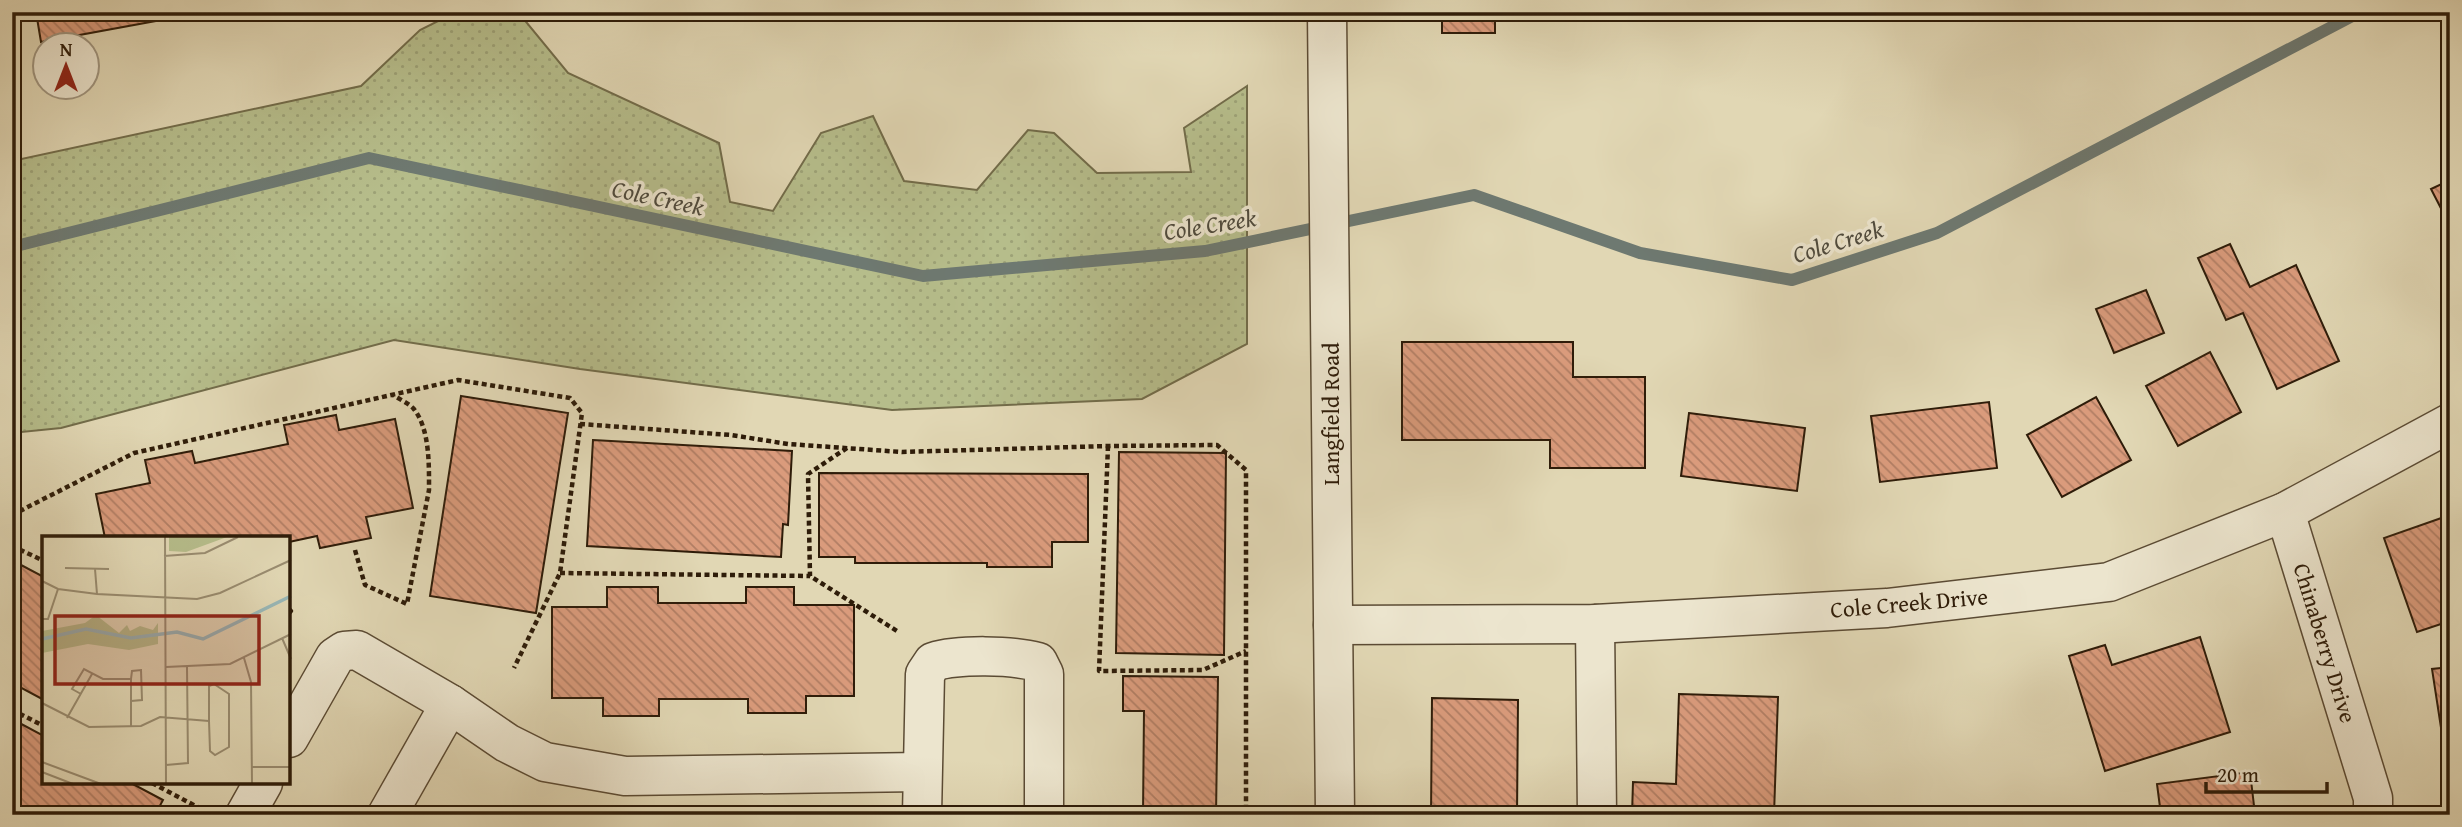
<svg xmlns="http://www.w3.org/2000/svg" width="2462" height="827" viewBox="0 0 2462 827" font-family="'Gentium Book Plus',serif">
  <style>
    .green { fill: url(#green-dots); stroke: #726c4a; stroke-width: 2 }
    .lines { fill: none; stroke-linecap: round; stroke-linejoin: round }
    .stream { stroke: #6e7971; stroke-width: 12 }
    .building { fill: url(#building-back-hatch); stroke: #2e1c09; stroke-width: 2 }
    .minor-casing { stroke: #5b4b34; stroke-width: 41 }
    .path { stroke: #2e1c09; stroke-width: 4.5; stroke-dasharray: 5 3.5; stroke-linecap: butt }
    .minor { stroke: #ece5ce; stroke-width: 38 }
    .labels { text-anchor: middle; stroke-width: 7; stroke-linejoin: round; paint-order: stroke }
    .street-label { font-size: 23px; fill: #2e1c09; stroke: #ece5ce }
    .water-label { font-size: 24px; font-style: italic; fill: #4e4a3d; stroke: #ece5ce }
    .inset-river { fill: none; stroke: #98b7b7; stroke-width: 3.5 }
    .inset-road { fill: none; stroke: #998c70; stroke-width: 2 }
    .view { fill: #8f2418; fill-opacity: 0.15; stroke: #8f2418; stroke-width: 3.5 }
    .inset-edge { fill: none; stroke: #2e1c09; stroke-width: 3.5 }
  </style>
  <defs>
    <pattern id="green-dots" width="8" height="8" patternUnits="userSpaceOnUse" patternTransform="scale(1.75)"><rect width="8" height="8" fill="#b6bd8b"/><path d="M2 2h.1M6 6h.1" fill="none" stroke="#9da277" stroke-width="1.8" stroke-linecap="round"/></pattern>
    <pattern id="building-back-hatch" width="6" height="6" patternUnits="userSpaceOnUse" patternTransform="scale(1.75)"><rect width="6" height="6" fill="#da9b7c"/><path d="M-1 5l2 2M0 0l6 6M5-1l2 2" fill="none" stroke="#b17e64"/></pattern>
  </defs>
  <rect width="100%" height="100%" fill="#e1d7b4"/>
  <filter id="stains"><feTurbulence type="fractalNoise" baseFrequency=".00286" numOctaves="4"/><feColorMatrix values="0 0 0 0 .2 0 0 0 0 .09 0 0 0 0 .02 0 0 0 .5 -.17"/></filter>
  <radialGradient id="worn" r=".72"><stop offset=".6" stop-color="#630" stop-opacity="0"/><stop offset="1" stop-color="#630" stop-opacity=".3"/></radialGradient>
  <polygon class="green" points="456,12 518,12 568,73 719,143 730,202 773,211 821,133 873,116 904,181 977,190 1028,130 1054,133 1097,173 1191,172 1184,128 1247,86 1247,344 1142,399 892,410 580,369 394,340 61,428 12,433 12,161 361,86 420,30"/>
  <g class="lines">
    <polyline class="stream" points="12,247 369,158 923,276 1205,251 1474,195 1640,253 1792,280 1937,233 2360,12"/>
  </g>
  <g class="building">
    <polygon points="36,12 205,12 41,42"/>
    <rect x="1442" y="12" width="53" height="21"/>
    <polygon points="2450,180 2450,226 2431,189"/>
    <polygon points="2230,244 2250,287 2296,265 2339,361 2277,389 2243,313 2226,320 2198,258"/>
    <polygon points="2146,290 2164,333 2114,353 2096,309"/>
    <polygon points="1402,342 1573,342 1573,377 1645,377 1645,468 1550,468 1550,440 1402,440"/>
    <polygon points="2210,352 2241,412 2178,446 2146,386"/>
    <polygon points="461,396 568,413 536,613 430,596"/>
    <polygon points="2096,397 2131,460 2062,497 2027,435"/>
    <polygon points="1989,402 1997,468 1880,482 1871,416"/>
    <polygon points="1689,413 1805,428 1797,491 1681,476"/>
    <polygon points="336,415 339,430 395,419 413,508 366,517 371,538 320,548 317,536 289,542 289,538 105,538 96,494 150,483 145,460 192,451 195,463 288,444 284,425"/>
    <polygon points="593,440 792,451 788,525 783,524 781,557 587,546"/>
    <polygon points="1119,452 1226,453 1224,655 1116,653"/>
    <polygon points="819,473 1088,474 1088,542 1052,542 1052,567 987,567 987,563 855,563 855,557 819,557"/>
    <polygon points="2450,515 2450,621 2417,632 2384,538"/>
    <polygon points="21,565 44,577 44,700 12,683 12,583"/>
    <polygon points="607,587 658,587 658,603 746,603 746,587 794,587 794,605 854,605 854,696 806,696 806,713 748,713 748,699 659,699 659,716 603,716 603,698 552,698 552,607 607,607"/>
    <polygon points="2200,637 2230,732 2105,771 2069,656 2105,645 2112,665"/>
    <polygon points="2450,667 2450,780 2449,780 2432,669"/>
    <polygon points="1123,676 1218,677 1216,815 1143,815 1144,711 1123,711"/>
    <polygon points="1679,694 1778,697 1774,815 1632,815 1633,782 1676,784"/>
    <polygon points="1432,698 1518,700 1517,815 1431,815"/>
    <polygon points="12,719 44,736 44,783 131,783 163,800 155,815 12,815"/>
    <polygon points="2250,772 2255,814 2161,815 2157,784"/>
    <rect x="2425" y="810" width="25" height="5"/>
  </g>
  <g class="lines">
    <g class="minor-casing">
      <g id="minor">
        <polyline points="1327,12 1335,815"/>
        <polyline points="2285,512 2373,798 2373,815"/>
        <polyline points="1595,624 1597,815"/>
        <polyline points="1333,625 1595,624 1887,608 2109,582 2285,512 2450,423"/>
        <polyline points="289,738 335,657 344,651 357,650 450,704 507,743 545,762 625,776 921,772"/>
        <polyline points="245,815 263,783"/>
        <polyline points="387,815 450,704"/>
        <path d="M 922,815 L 925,674 L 933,662 C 958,654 1012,655 1038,662 L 1044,674 L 1044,815"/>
      </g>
    </g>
    <g class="path">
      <polyline points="580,424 731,435 788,444 902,452 1108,446 1217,445 1246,470 1246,815"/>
      <polyline points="1108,446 1099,671 1203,670 1246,651"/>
      <polyline points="847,448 808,474 810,576 897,631"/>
      <polyline points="12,515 134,453 458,380 570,398 582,413 560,573 514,668"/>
      <polyline points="12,546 44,561"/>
      <path d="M 355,550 L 365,585 L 407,604 L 429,490 C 429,465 430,428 413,408 C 408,403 399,399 393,395"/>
      <polyline points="560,573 810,576"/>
      <polyline points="289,609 291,611 289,613"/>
      <polyline points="12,710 44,726"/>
      <polyline points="152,783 205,811"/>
    </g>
    <use href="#minor" class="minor"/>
  </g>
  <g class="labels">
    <g class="street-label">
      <text transform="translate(1331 414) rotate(-90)" y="8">Langfield Road</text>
      <text transform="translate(1909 603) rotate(-5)" y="8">Cole Creek Drive</text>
      <text transform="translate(2325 643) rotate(73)" y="8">Chinaberry Drive</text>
    </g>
    <g class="water-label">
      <text transform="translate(658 198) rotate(12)" y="8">Cole Creek</text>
      <text transform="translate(1210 225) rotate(-9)" y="8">Cole Creek</text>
      <text transform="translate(1838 242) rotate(-17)" y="8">Cole Creek</text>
    </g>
  </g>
  <g transform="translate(42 536)">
    <rect width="248" height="248" fill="#e1d7b4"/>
    <path d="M 127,1 L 185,1 L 144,16 L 127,15 ZM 54,79 L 77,97 L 85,89 L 88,95 L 98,90 L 111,94 L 116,87 L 116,108 L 87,114 L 46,108 L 0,117 L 0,95 L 43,87 Z" fill="#b6bd8b"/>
    <path class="inset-river" d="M 0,103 L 44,93 L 89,102 L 135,96 L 161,103 L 249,60"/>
    <path class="inset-road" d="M 123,1 L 124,248M 122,20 L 163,17 L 196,1M 23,32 L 67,33M 53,33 L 55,58 L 155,63 L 178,57 L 249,24M 0,45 L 16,53 L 55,58M 0,83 L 6,83 L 16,53M 240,102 L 249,123M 202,122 L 209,146 L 210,248M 124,131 L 188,128 L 249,98M 172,148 L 187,158 L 187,211 L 173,219 L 168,215 L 167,185 L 167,150 ZM 39,158 L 30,153 L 42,133 L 61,143 L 89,143M 0,167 L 47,191 L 99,190 L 118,181 L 167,185M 25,182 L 50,138M 89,190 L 89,143 L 90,135 L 99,134 L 100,164 L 89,165M 0,226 L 59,248M 124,229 L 146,227 L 145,131M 210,231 L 249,231M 0,236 L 31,248"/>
    <path class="view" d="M 13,80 L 217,80 L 217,148 L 13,148 Z"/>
    <rect width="248" height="248" class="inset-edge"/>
  </g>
  <rect width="2462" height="827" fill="none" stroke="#e1d7b4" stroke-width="42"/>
  <rect x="14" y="14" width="2434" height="799" fill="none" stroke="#2e1c09" stroke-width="3.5"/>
  <rect x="21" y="21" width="2420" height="785" fill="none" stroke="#2e1c09" stroke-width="2"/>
  <g transform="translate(66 66)"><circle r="33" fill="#ece5ce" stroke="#a0957f" stroke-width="2"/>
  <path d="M0-5L12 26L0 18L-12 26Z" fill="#8f2418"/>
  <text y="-10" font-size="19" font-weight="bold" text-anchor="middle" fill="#2e1c09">N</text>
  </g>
  <path d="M2206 782v10h121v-10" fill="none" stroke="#2e1c09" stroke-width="3.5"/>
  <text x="2217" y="782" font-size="21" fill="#2e1c09" stroke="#ece5ce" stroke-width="5" paint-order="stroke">20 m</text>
  <rect width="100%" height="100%" filter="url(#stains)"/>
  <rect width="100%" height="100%" fill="url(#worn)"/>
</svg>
